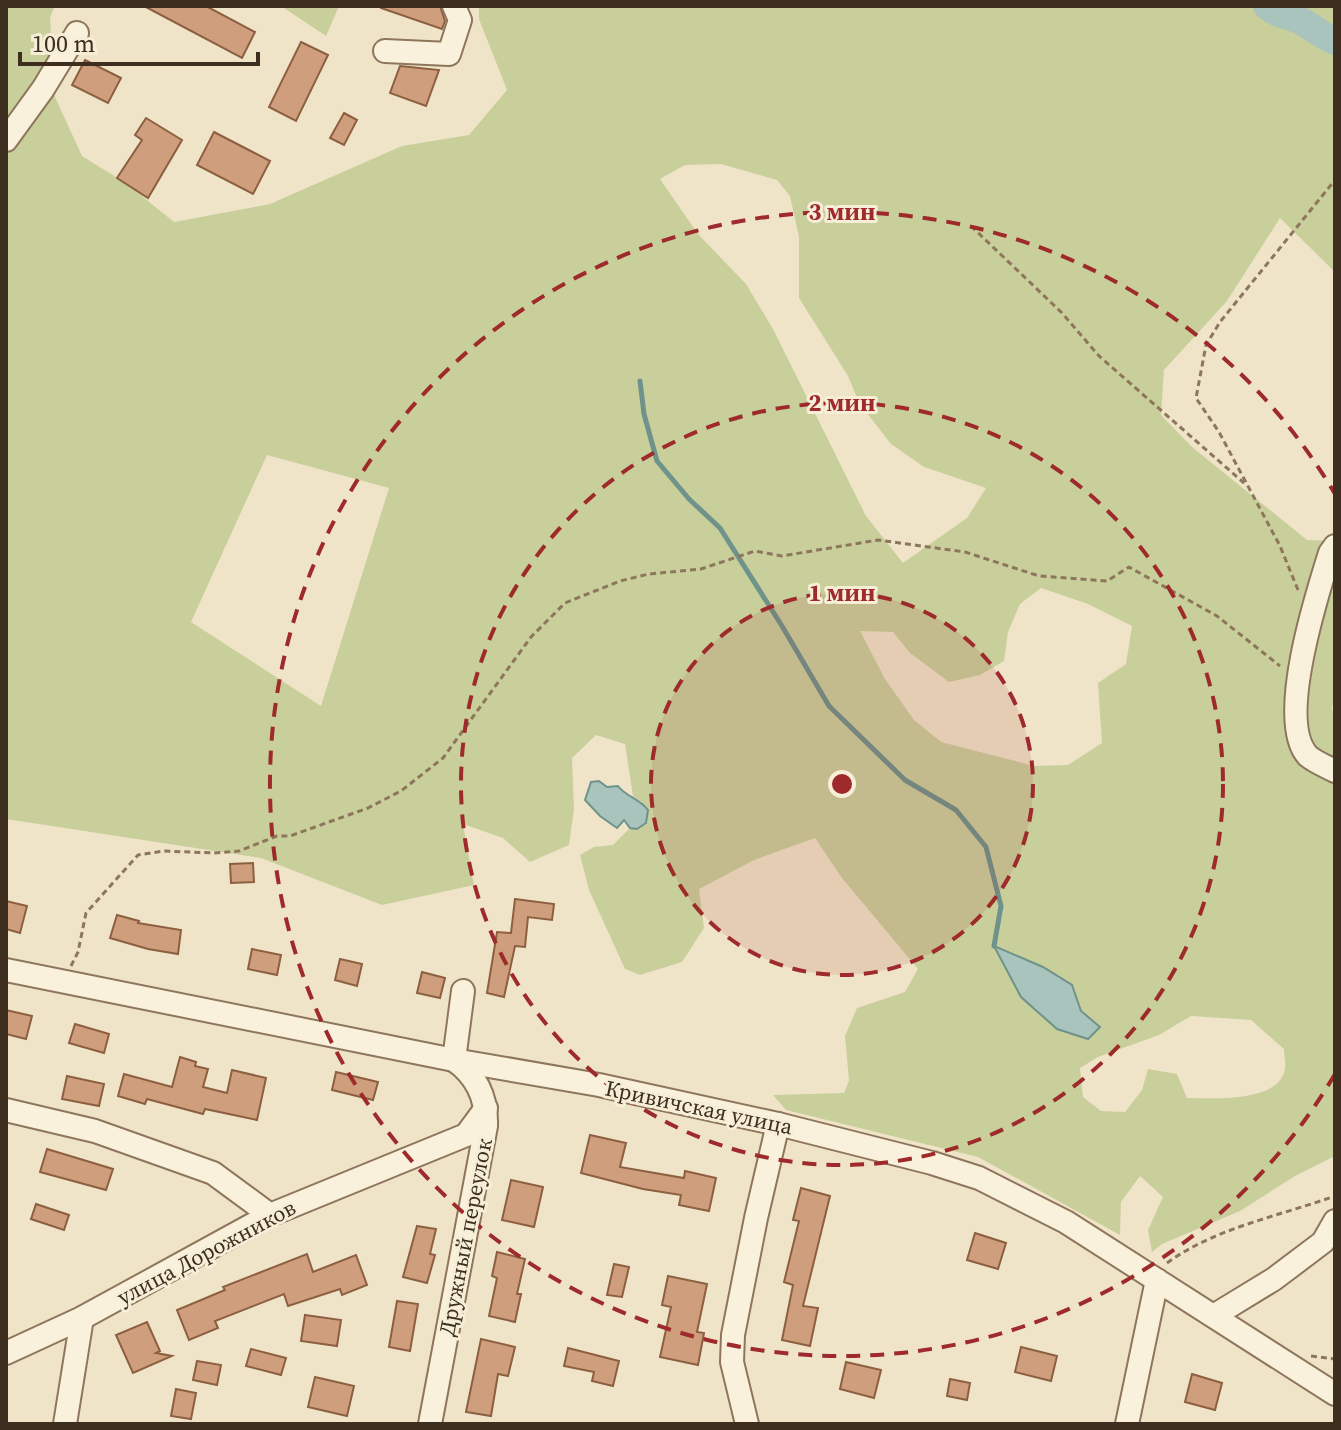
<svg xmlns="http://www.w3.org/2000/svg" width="1341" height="1430" viewBox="0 0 1341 1430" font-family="'Source Serif 4',serif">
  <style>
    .green { fill: #c9cf9b; fill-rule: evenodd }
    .water { fill: #a9c4bc; stroke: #6f938a; stroke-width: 2 }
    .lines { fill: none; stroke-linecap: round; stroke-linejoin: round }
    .stream { stroke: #6f938a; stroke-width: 5 }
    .river { stroke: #a9c4bc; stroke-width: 28 }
    .building { fill: #cf9f7d; stroke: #8d5f41; stroke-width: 2 }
    .minor-casing { stroke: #8d765c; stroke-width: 26 }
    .path { stroke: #8d765c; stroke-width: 3; stroke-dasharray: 6 4; stroke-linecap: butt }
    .minor { stroke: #faf1dc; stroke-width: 22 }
    .ring { fill: none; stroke: #9e2a2b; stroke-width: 4; stroke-dasharray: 14 10 }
    .labels { text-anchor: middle; stroke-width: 6; stroke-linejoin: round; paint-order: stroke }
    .street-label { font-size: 22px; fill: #3d2e20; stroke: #f7eed8 }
    .centre { fill: #9e2a2b; stroke: #f7eed8; stroke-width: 4 }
    .ring-label { font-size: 24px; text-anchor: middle; font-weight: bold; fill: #9e2a2b; stroke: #f7eed8; stroke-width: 6; stroke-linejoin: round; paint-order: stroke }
  </style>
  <rect width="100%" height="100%" fill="#f0e4c8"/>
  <g class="green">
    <path d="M 6,6 L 55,6 L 50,17 L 55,97 L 82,156 L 127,184 L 174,222 L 270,204 L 402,146 L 469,135 L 507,90 L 479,19 L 479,6 L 1335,6 L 1335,272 L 1280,218 L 1227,301 L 1164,370 L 1161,415 L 1192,447 L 1307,540 L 1335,541 L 1335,690 L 1332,708 L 1335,721 L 1335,1156 L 1295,1176 L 1240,1211 L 1162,1244 L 1152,1252 L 1148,1230 L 1163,1197 L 1140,1176 L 1121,1202 L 1120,1235 L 978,1157 L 786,1110 L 773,1095 L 844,1093 L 849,1081 L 845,1036 L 857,1008 L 905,992 L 918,969 L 842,878 L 815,838 L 754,860 L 699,889 L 704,928 L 682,962 L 640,975 L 625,969 L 589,890 L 580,855 L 594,847 L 613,845 L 630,828 L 637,829 L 642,802 L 633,796 L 625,744 L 596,735 L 572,758 L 574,809 L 569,845 L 530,862 L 503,838 L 463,824 L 474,885 L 382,905 L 261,858 L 6,819 ZM 721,164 L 777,180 L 790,196 L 799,237 L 799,298 L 848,376 L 859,403 L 891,444 L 924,467 L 986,488 L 967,518 L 903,563 L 866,516 L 773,329 L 746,284 L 698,234 L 660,179 L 685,165 ZM 267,455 L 389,488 L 321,706 L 191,622 ZM 1041,588 L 1088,604 L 1132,626 L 1126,664 L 1098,683 L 1102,743 L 1068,765 L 1034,766 L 941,742 L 914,720 L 885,679 L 860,631 L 893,632 L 910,653 L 949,682 L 980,675 L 1004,661 L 1008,632 L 1020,604 ZM 1072,985 L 1081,1011 L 1100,1027 L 1057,1029 L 1021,997 ZM 1191,1016 L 1251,1020 L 1284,1049 C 1284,1055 1286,1063 1285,1069 C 1279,1103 1213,1098 1187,1098 L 1177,1074 L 1148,1069 L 1142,1090 L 1125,1112 L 1101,1111 L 1083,1097 L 1080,1068 L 1098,1057 L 1159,1035 Z"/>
    <polygon points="281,6 339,6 326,36"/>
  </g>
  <g class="water">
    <path d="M 599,781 L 607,787 L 618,786 C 625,796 640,799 648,810 L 646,823 L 637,829 L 630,828 L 624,820 L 617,828 L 600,816 L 585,800 L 591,782 Z"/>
    <polygon points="994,946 1043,967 1072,985 1081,1011 1100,1027 1088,1039 1057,1029 1021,997"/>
  </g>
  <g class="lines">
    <polyline class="stream" points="640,381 644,414 657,461 689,499 720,528 782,626 829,706 905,780 956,810 986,847 1001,906 994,946"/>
    <path class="river" d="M 1267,6 C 1276,14 1287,15 1299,20 C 1312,26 1321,36 1335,41"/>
  </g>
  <g class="building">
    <polygon points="144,6 206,6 255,32 242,58"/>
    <polygon points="381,6 440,6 445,21 442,29 381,8"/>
    <polygon points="301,42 328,55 296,121 269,107"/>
    <polygon points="85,60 121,78 108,103 72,85"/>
    <polygon points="400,66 439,70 426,106 390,93"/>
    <polygon points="344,113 357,120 344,145 330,138"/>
    <polygon points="146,118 182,140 148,198 117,178 142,140 135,135"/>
    <polygon points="214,132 270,161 253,194 197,165"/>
    <polygon points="253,863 254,882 231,883 230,864"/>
    <polygon points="515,899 554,904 552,920 528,917 525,947 515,946 504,997 487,993 497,932 511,933"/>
    <polygon points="6,901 27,906 20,933 6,929"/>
    <polygon points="117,915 139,921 138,923 181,930 178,954 148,949 110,938"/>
    <polygon points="252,949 281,955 277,975 248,969"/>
    <polygon points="340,959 362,964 357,986 335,980"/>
    <polygon points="422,972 445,978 440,998 417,993"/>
    <polygon points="6,1010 32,1016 26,1039 6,1034"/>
    <polygon points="75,1024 109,1034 104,1053 69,1043"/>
    <polygon points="180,1057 196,1062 195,1066 208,1069 203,1087 227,1093 232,1070 266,1078 257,1120 205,1109 203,1114 147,1099 145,1104 118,1096 124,1074 172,1087"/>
    <polygon points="336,1072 378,1082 373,1100 332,1090"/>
    <polygon points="67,1076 104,1084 99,1106 62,1099"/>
    <polygon points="590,1135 626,1143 620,1167 684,1178 685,1171 716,1178 709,1211 679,1205 681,1195 643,1189 581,1173"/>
    <polygon points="47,1149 113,1169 106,1190 40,1172"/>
    <polygon points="511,1180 543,1187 534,1227 502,1220"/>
    <polygon points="801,1188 830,1196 803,1306 818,1308 810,1346 782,1340 793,1285 784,1282 799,1221 793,1220"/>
    <polygon points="36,1204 69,1215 64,1230 31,1219"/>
    <polygon points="417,1226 436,1229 430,1254 435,1255 427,1283 403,1277"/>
    <polygon points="975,1233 1006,1243 998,1269 967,1260"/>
    <polygon points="497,1252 525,1259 517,1294 521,1294 515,1322 489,1316 497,1278 492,1276"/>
    <polygon points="307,1254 313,1272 356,1255 367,1285 342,1295 340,1289 288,1306 284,1294 215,1321 218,1328 189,1340 177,1310 225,1290 223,1287"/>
    <polygon points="614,1264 629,1267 622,1297 607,1295"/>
    <polygon points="668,1276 707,1284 697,1332 704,1333 698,1365 660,1357 671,1307 662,1305"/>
    <polygon points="397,1301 418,1304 410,1351 389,1347"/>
    <polygon points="305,1315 341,1320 337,1346 301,1341"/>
    <polygon points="147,1322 160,1351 156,1353 172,1356 133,1373 116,1335"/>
    <polygon points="481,1339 515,1347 508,1376 498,1374 491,1416 466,1412"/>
    <polygon points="1021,1347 1057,1356 1051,1381 1015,1372"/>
    <polygon points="568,1348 619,1361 613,1386 592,1381 594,1372 564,1366"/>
    <polygon points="251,1349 286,1358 281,1375 246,1366"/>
    <polygon points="197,1361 221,1365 217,1385 193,1380"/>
    <polygon points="846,1362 881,1370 874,1398 840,1389"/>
    <polygon points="1192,1374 1222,1383 1215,1410 1185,1402"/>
    <polygon points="315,1377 354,1386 347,1416 308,1407"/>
    <polygon points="950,1379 970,1383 967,1400 947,1396"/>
    <polygon points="176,1389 196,1393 191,1419 171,1416"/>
  </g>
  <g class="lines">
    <g class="minor-casing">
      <g id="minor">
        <polyline points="385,51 449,54 460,20 454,6"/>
        <polyline points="6,140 43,89 77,33"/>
        <path d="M 1335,546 L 1330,553 C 1317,594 1276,722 1308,756 C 1315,762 1327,767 1335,771"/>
        <polyline points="6,970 454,1060 599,1085 778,1124 932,1163 979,1178 1066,1222 1335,1394"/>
        <polyline points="6,1110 95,1131 213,1173 270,1215"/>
        <polyline points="1215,1315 1274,1279 1323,1242 1335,1221"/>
        <polyline points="6,1353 82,1318 270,1215 466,1135 486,1108"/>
        <polyline points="65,1424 82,1318"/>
        <path d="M 430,1424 L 486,1126 C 487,1099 477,1076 454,1060 L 463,991"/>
        <polyline points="747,1424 732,1362 733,1335 756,1218 778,1124"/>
        <polyline points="1127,1424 1157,1280"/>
      </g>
    </g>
    <g class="path">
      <polyline points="971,226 1062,313 1099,356 1244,483"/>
      <polyline points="1298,590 1280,546 1219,432 1196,398 1206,345 1220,322 1335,180"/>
      <polyline points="71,966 78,952 86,913 138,855 164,851 214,853 239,851 277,836 290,836 368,808 401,791 443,758 531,637 565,603 620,581 649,574 701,569 755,551 782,556 878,540 965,552 1039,576 1107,581 1129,567 1217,616 1280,666"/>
      <path d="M 1167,1263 C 1215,1228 1279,1216 1335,1196"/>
      <polyline points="1311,1356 1335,1359"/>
    </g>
    <use href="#minor" class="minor"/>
  </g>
  <circle cx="842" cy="784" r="191" fill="#9e2a2b" fill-opacity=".12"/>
  <g class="ring">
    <circle cx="842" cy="784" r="191"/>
    <circle cx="842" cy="784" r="381"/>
    <path d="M1335 1074A572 572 0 1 1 1335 494"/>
  </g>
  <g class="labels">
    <g class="street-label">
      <text transform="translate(699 1107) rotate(12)" y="8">Кривичская улица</text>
      <text transform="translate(465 1237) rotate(-79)" y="8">Дружный переулок</text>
      <text transform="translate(206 1252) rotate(-28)" y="8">улица Дорожников</text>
    </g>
  </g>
  <circle cx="842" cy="784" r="12" class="centre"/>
  <g class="ring-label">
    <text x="842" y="220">3 мин</text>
    <text x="842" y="411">2 мин</text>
    <text x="842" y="601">1 мин</text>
  </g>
  <rect width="1341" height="1430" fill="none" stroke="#3d2e20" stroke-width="16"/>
  <path d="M20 52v12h238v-12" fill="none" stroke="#3d2e20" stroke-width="4"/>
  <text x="32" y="52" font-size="24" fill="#3d2e20" stroke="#f7eed8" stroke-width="6" paint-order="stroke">100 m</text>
</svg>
